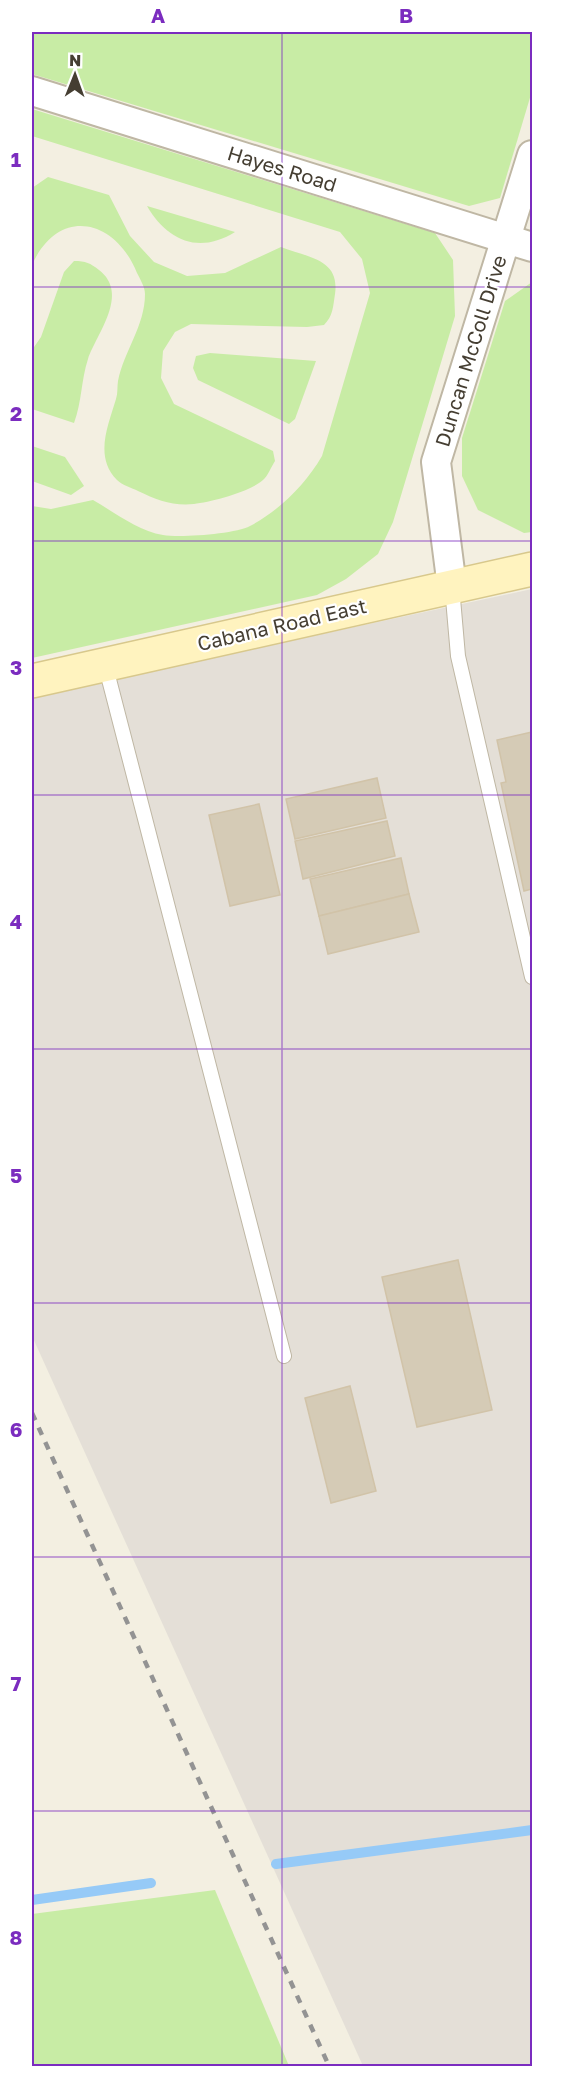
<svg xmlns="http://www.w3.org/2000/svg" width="564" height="2098" viewBox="0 0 564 2098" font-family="'Golos Text',sans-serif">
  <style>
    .industrial { fill: #e4dfd7 }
    .green { fill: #c8eca5 }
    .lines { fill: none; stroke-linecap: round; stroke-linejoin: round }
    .stream { stroke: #96caf7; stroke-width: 10 }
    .building { fill: #d5cbb6; stroke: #d1c3a8; stroke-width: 1.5 }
    .lane-casing { stroke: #bfb7a4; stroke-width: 16 }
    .street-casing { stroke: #bfb7a4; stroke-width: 32 }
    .secondary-casing { stroke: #d8c88c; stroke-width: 36 }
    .lane { stroke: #fff; stroke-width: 14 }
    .street { stroke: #fff; stroke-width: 28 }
    .secondary { stroke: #fff3bf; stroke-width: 33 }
    .rail { stroke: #939393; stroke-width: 4.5; stroke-dasharray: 8 8; stroke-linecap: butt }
    .grid { fill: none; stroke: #7b2cbf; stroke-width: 1.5; stroke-opacity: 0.55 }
    .labels { text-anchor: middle; stroke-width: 4.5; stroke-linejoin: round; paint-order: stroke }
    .street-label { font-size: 20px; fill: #453e32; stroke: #fff }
    .neatline { fill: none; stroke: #7b2cbf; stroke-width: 2 }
    .grid-label { font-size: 20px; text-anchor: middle; font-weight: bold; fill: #7b2cbf }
  </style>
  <rect width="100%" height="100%" fill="#f3efe1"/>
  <polygon class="industrial" points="532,589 532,2066 363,2066 32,1336 32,696"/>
  <g class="green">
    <polygon points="32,32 532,32 532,91 500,198 469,206 32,74"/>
    <path d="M 32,109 L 435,233 L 453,260 L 455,316 L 393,522 L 378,554 L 346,579 L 317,595 L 32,658 L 32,506 L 51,509 L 93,500 C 114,512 138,531 163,535 C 180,538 235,534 250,526 C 280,510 305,485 322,456 L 370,293 L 362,259 L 340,232 L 32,136 Z"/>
    <path d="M 48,177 L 109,195 L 130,236 L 154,262 L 187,276 L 225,273 L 281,247 C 309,258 340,259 335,294 C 333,307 333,316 324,325 L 307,327 L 191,324 L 175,332 L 163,351 L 161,378 L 174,404 L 273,451 L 275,461 C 271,467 268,476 263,480 C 250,492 211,502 194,504 C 172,506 157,500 138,491 C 132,488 122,485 117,480 C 94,457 108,426 116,399 C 118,393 117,387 118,381 C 124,351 145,326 145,294 C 145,287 140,279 137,273 C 115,218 58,206 32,265 L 32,188 Z"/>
    <path d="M 147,206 L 235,232 C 198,255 167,240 147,206 Z"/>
    <path d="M 74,261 C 86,261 90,263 99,270 C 130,294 97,333 88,359 C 81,380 82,402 74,423 L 32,409 L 32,350 L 41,337 L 64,272 Z"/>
    <polygon points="532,282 532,532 524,533 478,510 462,476 462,438 505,301"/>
    <polygon points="210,353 316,361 295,419 289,424 198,380 193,368 196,356"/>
    <polygon points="32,446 65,457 84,486 71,495 32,481"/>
    <polygon points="215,1890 289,2066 32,2066 32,1914"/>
  </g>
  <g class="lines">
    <g class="stream">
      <polyline points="276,1864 532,1830"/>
      <polyline points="32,1900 151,1883"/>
    </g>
  </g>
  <g class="building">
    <polygon points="532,732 532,889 524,891 501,783 506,782 497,740"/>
    <polygon points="377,778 386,818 295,839 286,799"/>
    <polygon points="259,804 280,895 230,906 209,815"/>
    <polygon points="387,821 395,856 303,879 295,841"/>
    <polygon points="401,858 409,894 319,916 310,879"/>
    <polygon points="409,894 419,932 328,954 319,916"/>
    <polygon points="458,1260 492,1410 417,1427 382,1277"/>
    <polygon points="350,1386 376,1491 331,1503 305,1398"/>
  </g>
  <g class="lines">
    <g class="lane-casing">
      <g id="lane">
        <polyline points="452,587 458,656 532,977"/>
        <polyline points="105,664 284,1356"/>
      </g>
    </g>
    <g class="street-casing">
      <g id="street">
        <polyline points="32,91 532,247"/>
        <polyline points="452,587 436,462 532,155"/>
      </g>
    </g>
    <g class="secondary-casing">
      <polyline id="secondary" points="32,681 532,569"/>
    </g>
    <use href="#lane" class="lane"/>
    <use href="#street" class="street"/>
    <use href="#secondary" class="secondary"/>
    <polyline class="rail" points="32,1413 329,2066"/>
  </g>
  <path class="grid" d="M 282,32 L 282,2066M 32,287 L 532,287M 32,541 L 532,541M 32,795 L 532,795M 32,1049 L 532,1049M 32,1303 L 532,1303M 32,1557 L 532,1557M 32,1811 L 532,1811"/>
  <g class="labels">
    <g class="street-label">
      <text transform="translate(282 169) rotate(17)" y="7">Hayes Road</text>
      <text transform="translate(471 351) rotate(-73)" y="7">Duncan McColl Drive</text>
      <text transform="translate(282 625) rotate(-13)" y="7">Cabana Road East</text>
    </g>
  </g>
  <rect width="564" height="2098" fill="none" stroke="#ffffff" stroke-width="66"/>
  <g transform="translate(75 75) rotate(1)" stroke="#ffffff" stroke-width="4.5" paint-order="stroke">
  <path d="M0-4.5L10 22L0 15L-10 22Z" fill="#453e32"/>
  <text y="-9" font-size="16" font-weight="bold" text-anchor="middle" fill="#453e32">N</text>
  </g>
  <rect x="33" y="33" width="498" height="2032" class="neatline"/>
  <g class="grid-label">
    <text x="158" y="23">A</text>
    <text x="406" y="23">B</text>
    <text x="16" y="167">1</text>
    <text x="16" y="421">2</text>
    <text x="16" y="675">3</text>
    <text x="16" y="929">4</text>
    <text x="16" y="1183">5</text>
    <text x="16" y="1437">6</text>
    <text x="16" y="1691">7</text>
    <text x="16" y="1945">8</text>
  </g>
</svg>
